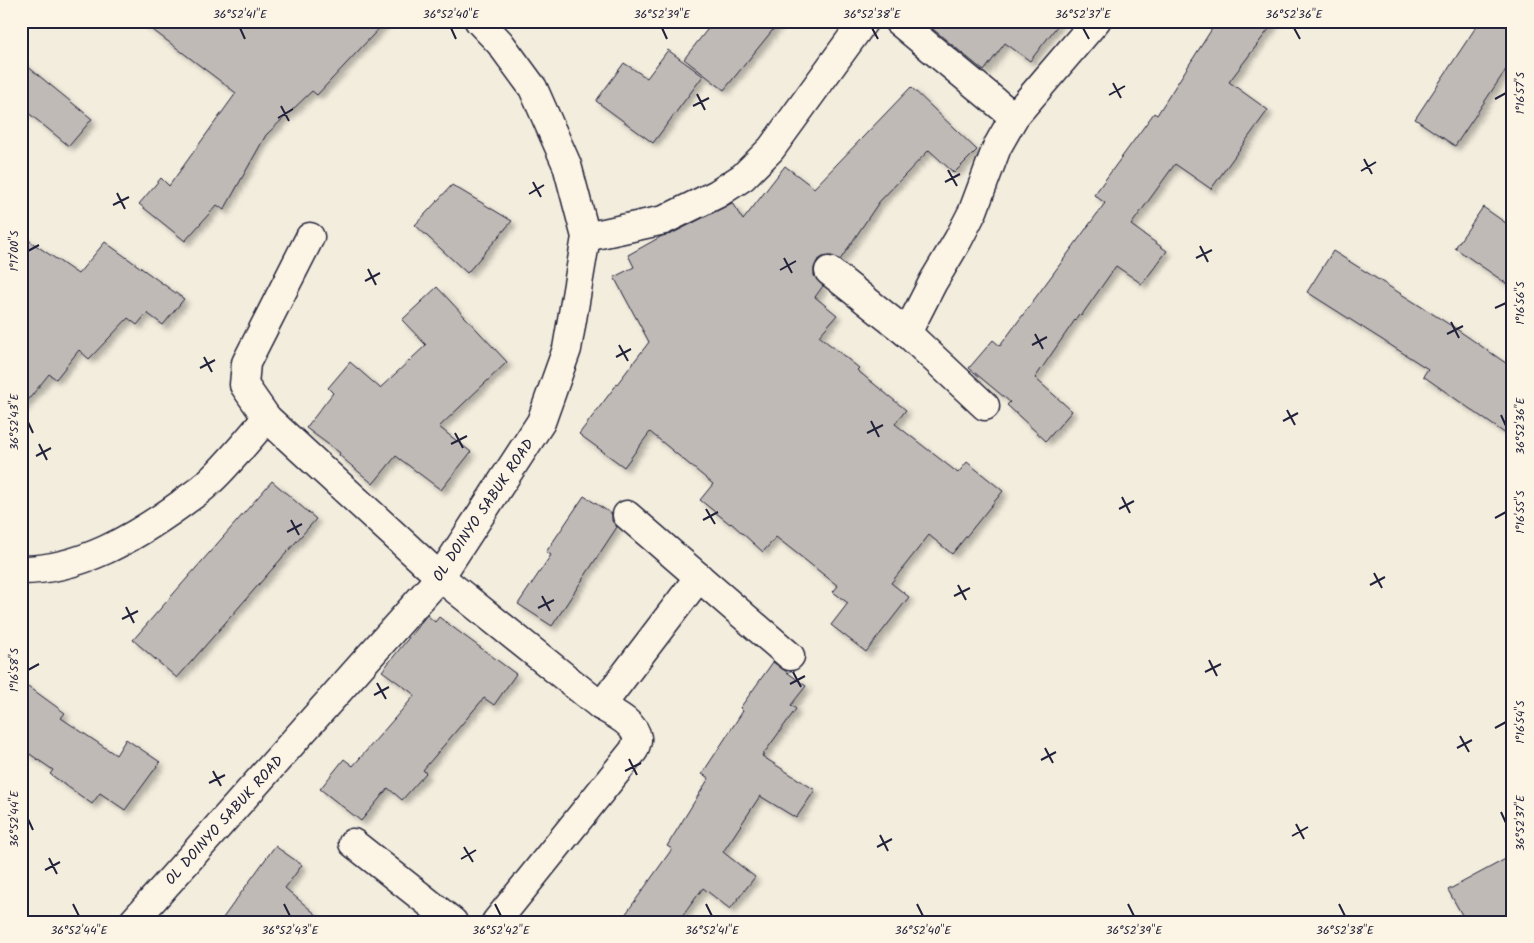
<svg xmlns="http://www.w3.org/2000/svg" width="1534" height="943" viewBox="0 0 1534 943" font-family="Kalam,sans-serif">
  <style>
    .building { fill: #bfbab6; stroke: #22223b; filter: url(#shadow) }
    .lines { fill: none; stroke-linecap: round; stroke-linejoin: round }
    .minor-casing { stroke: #22223b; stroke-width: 31 }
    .minor { stroke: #fcf5e5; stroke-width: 28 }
    .ticks { fill: none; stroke: #22223b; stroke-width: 2 }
    .labels { text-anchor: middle; stroke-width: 4.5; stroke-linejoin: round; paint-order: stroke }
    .street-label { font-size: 15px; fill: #22223b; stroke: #fcf5e5 }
    .neatline { fill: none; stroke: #22223b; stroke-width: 2 }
    .ticks-label { font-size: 12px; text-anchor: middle; fill: #22223b }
  </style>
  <defs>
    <filter id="shadow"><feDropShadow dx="4.5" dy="4.5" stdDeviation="2.5" flood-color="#0004"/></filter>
  </defs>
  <rect width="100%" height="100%" fill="#f3edde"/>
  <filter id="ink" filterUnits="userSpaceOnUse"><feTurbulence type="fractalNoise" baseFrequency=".02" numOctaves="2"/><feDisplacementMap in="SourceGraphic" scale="10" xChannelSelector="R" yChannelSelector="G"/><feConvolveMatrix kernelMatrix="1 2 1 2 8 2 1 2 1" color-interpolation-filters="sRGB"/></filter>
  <g filter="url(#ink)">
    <g class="building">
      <polygon points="141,21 386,21 317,95 312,91 266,135 224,210 217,205 185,241 139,204 161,178 169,186 236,93"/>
      <polygon points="714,21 780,21 724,90 684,59"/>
      <polygon points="923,21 1061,21 1030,61 1005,43 984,71"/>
      <polygon points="1217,21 1275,21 1229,82 1268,110 1211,189 1175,164 1131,225 1167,251 1142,284 1116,266 1081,316 1079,314 1035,378 1072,411 1046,441 1007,405 1010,402 969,368 993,340 1000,346 1105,203 1094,195 1154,113 1157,115"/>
      <polygon points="1480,21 1513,21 1513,59 1455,146 1415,119"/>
      <polygon points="668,50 703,76 653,143 596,101 624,63 647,78"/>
      <polygon points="21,61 92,119 69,146 21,107"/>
      <polygon points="911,87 977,150 954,173 929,150 879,202 840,260 831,256 823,257 817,261 814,268 814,276 823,286 815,297 837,315 819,336 859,368 857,370 906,410 895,424 958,473 967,462 1003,491 952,554 929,535 891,583 909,597 866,652 831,625 848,603 833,592 838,586 776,537 763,552 731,523 730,524 700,500 713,484 650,432 624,467 579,434 649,342 614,277 634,267 628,255 662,236 671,234 732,203 743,220 785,166 814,188"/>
      <polygon points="452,185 512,221 467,273 415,225"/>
      <polygon points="1483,207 1513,228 1513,288 1455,248"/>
      <polygon points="21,235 78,274 105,242 184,299 163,325 147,313 137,325 128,318 89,359 79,350 56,379 49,374 21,409"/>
      <polygon points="1333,251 1455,328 1513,368 1513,439 1423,376 1428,369 1307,292"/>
      <polygon points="437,287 507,362 439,427 471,452 441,490 396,456 373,484 339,455 340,453 306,428 333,393 328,388 350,362 380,388 426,345 402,320"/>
      <polygon points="272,481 316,519 177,678 133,640"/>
      <polygon points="584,496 612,514 612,521 617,527 552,626 518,604 551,555 546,552"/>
      <polygon points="427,615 435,622 439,617 516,674 494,705 484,698 423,770 426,773 402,800 388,788 361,821 320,789 344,759 353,766 415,695 382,671"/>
      <polygon points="773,662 806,686 791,705 796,709 762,756 815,790 796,818 760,796 723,852 755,877 730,909 703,888 678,922 620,922 672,849 667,846 709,778 702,774 743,711 740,708"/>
      <polygon points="21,681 65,713 61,718 116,755 126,739 160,762 125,810 100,793 92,804 50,774 53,770 21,748"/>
      <polygon points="275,846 302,865 285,888 325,922 220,922"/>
      <polygon points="1513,855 1513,922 1466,922 1448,890"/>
    </g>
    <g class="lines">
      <g class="minor-casing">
        <g id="minor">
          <polyline points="898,21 1014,117"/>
          <polyline points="310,237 246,363 244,385 267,418 440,577 601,706"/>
          <polyline points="586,237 664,220 717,194 743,177 771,149 864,21"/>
          <polyline points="829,271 907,333 985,406"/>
          <polyline points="907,333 933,282 958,240 973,211 997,147 1014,117 1096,21"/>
          <polyline points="627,515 790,656"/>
          <path d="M 21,570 C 80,570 134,538 181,504 C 190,497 200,491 208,483 C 229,464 248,439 267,418"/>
          <polyline points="353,843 453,922"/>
          <polyline points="133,922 440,577 541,422 567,349 586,237 567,165 533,88 500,43 479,21"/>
          <path d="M 496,922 L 634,750 C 635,746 638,742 637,738 C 635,723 613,713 601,706 L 699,577"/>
        </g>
      </g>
      <use href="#minor" class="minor"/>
    </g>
  </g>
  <path class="ticks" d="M 240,28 L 245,39M 451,28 L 456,39M 662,28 L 667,39M 872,28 L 878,39M 1083,28 L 1089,39M 1294,28 L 1300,39M 1113,83 L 1121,98M 697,94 L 705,110M 1109,95 L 1125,86M 1495,99 L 1506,93M 281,106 L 289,121M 693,106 L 709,98M 278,118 L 293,109M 1364,159 L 1372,174M 948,170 L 957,186M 1361,171 L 1376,162M 533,182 L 541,197M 945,182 L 960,174M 117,193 L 125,209M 529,194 L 544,185M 113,205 L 129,197M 1200,246 L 1208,262M 28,251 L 39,245M 784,258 L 792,273M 1196,258 L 1212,250M 368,269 L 376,285M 780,270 L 796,261M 365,281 L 380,273M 1495,308 L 1506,303M 1451,322 L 1459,338M 1035,334 L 1043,349M 1447,334 L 1463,326M 619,345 L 628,361M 1032,345 L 1047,337M 204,357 L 212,372M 616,357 L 631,349M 200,368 L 215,360M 1287,410 L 1295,425M 1501,415 L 1506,426M 871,421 L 879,437M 1283,421 L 1298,413M 28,422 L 33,433M 455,433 L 463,448M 867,433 L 883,425M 39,444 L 47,460M 451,444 L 467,436M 36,456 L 51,448M 1122,497 L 1130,513M 706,509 L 715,524M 1119,509 L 1134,501M 1495,518 L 1506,512M 291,520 L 299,535M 703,520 L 718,512M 287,532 L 302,524M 1374,573 L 1382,588M 958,585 L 966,600M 1370,585 L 1385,577M 542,596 L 550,611M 954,596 L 970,588M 126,607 L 134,623M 538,608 L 554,600M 122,619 L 138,611M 1209,660 L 1217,676M 28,670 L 39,664M 793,672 L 801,687M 1205,672 L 1221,664M 377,683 L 386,699M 790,684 L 805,676M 374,695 L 389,687M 1495,728 L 1506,722M 1460,736 L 1469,752M 1045,748 L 1053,763M 1457,748 L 1472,740M 629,759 L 637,775M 1041,760 L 1056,752M 213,771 L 221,786M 625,771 L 641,763M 209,783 L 225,775M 1501,812 L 1506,823M 28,819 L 33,830M 1296,824 L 1304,839M 880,835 L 888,851M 1292,836 L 1308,827M 464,847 L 473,862M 877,847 L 892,839M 49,858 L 57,874M 461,859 L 476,850M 45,870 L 60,862M 73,904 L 79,916M 284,904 L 290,916M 495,904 L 501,916M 706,904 L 712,916M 917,904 L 923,916M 1128,904 L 1134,916M 1339,904 L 1345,916"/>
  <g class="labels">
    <g class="street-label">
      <text transform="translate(483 510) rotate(-56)" y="5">OL DOINYO SABUK ROAD</text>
      <text transform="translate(224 820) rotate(-48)" y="5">OL DOINYO SABUK ROAD</text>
    </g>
  </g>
  <rect width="1534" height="943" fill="none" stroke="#fcf5e5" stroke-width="55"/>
  <rect x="28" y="28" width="1478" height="888" class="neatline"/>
  <g class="ticks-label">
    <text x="240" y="18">36°52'41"E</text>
    <text x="451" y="18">36°52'40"E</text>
    <text x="662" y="18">36°52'39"E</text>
    <text x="872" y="18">36°52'38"E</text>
    <text x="1083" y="18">36°52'37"E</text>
    <text x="1294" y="18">36°52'36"E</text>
    <text transform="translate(1520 93) rotate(-90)" y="4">1°16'57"S</text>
    <text transform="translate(14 251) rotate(-90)" y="4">1°17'00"S</text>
    <text transform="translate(1520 303) rotate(-90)" y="4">1°16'56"S</text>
    <text transform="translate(14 422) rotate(-90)" y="4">36°52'43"E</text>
    <text transform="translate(1520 426) rotate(-90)" y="4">36°52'36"E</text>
    <text transform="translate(1520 512) rotate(-90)" y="4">1°16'55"S</text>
    <text transform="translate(14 670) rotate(-90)" y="4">1°16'58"S</text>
    <text transform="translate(1520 722) rotate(-90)" y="4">1°16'54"S</text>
    <text transform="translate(14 819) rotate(-90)" y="4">36°52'44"E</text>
    <text transform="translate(1520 823) rotate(-90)" y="4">36°52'37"E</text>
    <text x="79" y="934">36°52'44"E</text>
    <text x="290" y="934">36°52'43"E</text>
    <text x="501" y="934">36°52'42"E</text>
    <text x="712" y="934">36°52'41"E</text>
    <text x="923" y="934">36°52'40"E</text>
    <text x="1134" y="934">36°52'39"E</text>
    <text x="1345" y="934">36°52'38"E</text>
  </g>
</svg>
